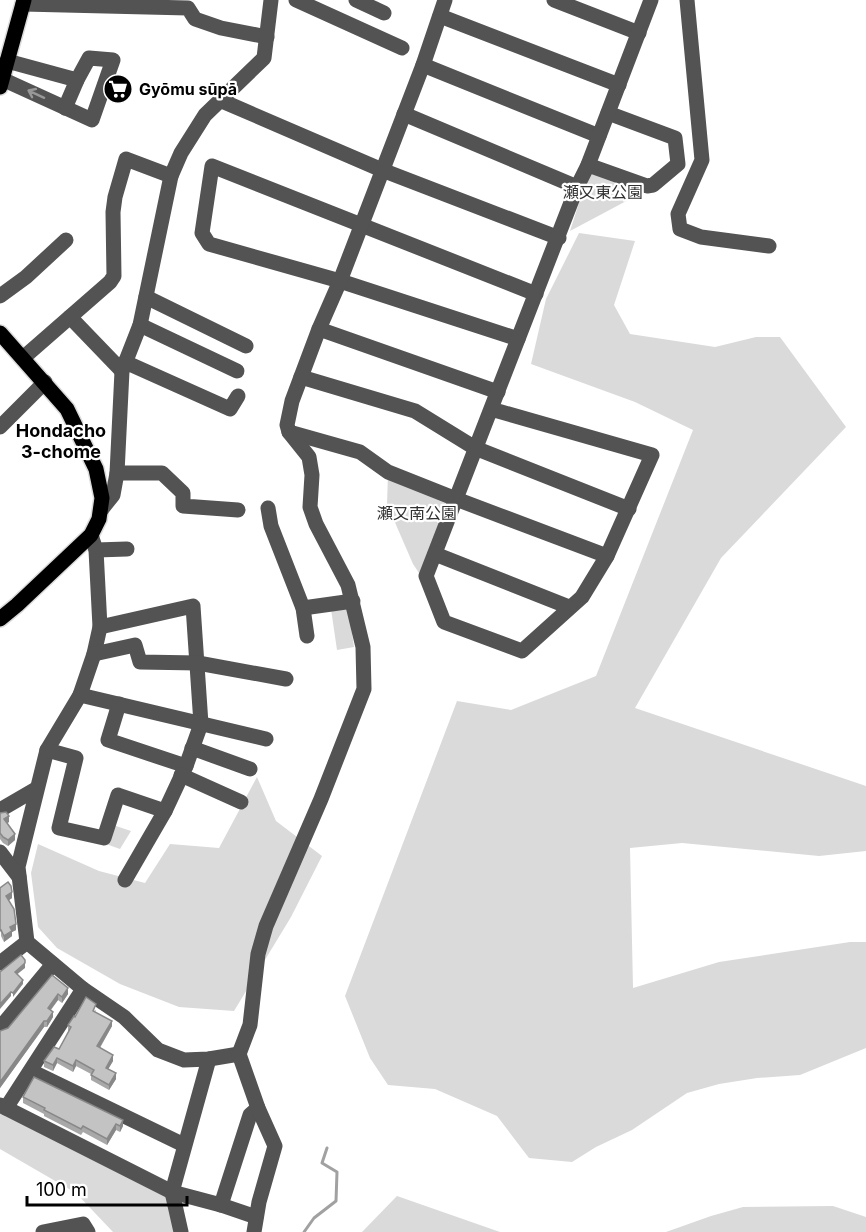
<svg xmlns="http://www.w3.org/2000/svg" width="866" height="1232" viewBox="0 0 866 1232" font-family="Inter,'Noto Sans JP',sans-serif">
  <style>
    .green { fill: #dadada }
    .lines { fill: none; stroke-linecap: round; stroke-linejoin: round }
    .stream { stroke: #a1a1a1; stroke-width: 3 }
    .major-casing { stroke: #dbdbdb; stroke-width: 18 }
    .minor { stroke: #535353; stroke-width: 15 }
    .major { stroke: #000; stroke-width: 15 }
    .wall { fill: #a8a8a8 }
    .shaded-wall { fill: #888 }
    .building { fill: #c3c3c3; stroke: #888; stroke-width: 1.5 }
    .oneway { stroke: #989898 }
    .labels { text-anchor: middle; stroke-width: 4.5; stroke-linejoin: round; paint-order: stroke }
    .poi-label { font-size: 16px; font-weight: bold; fill: #000; stroke: #fff; text-anchor: start }
    .park-label { font-size: 16px; fill: #313131; stroke: #fff }
    .neighbourhood-label { font-size: 18px; font-weight: bold; fill: #000; stroke: #fff }
  </style>
  <rect width="100%" height="100%" fill="#fff"/>
  <g class="green">
    <polygon points="589,172 647,190 570,231"/>
    <polygon points="579,233 635,241 614,305 630,334 715,347 756,337 780,337 846,427 721,558 635,708 866,786 866,851 819,856 682,843 630,848 633,988 719,962 850,942 866,942 866,1048 800,1075 757,1078 719,1084 687,1093 632,1130 596,1147 572,1162 529,1158 497,1116 435,1089 388,1085 370,1058 345,996 457,701 511,710 596,676 693,430 635,402 531,364 546,299"/>
    <polygon points="388,472 450,502 421,576 413,564 387,504"/>
    <polygon points="348,606 354,647 337,650 331,609"/>
    <polygon points="257,777 276,821 322,856 291,917 234,1011 179,1007 120,984 57,948 38,927 31,873 38,844 99,871 145,883 170,844 219,848"/>
    <polygon points="113,825 131,831 120,849 106,844"/>
    <polygon points="0,1110 166,1194 175,1232 113,1232 76,1193 0,1149"/>
    <polygon points="397,1196 500,1232 362,1232"/>
    <polygon points="833,1206 866,1217 866,1232 666,1232 711,1216 743,1207"/>
  </g>
  <g class="lines">
    <polyline class="stream" points="304,1232 314,1218 336,1201 337,1172 322,1163 327,1148"/>
    <g class="major-casing">
      <g id="major">
        <polyline points="0,87 24,0"/>
        <polyline points="0,333 67,409 96,469 102,498 99,519 91,535 17,605 0,619"/>
      </g>
    </g>
    <g class="minor">
      <polyline points="296,0 402,48"/>
      <polyline points="356,0 384,13"/>
      <polyline points="554,0 639,33"/>
      <polyline points="687,0 702,160 678,214 680,229 701,237 769,246"/>
      <polyline points="23,4 188,8 195,19 221,28 267,37"/>
      <polyline points="440,16 619,85"/>
      <polyline points="423,65 599,136"/>
      <polyline points="2,79 92,120 113,60 89,58 77,80 7,61"/>
      <polyline points="222,101 382,170 559,238"/>
      <polyline points="65,108 77,80"/>
      <polyline points="404,114 577,187"/>
      <polyline points="588,165 647,186 653,185 678,164 675,138 608,113"/>
      <polyline points="0,296 26,277 66,240"/>
      <polyline points="146,297 246,346"/>
      <polyline points="70,317 122,371"/>
      <polyline points="140,325 237,371"/>
      <polyline points="319,329 498,392"/>
      <polyline points="518,339 340,281 209,244 202,233 212,166 536,294"/>
      <polyline points="23,358 110,282 114,276 113,212 115,197 126,159 171,176 181,153 205,115 264,58 271,0"/>
      <polyline points="125,362 230,409 238,396"/>
      <polyline points="301,377 415,411 475,448 629,509"/>
      <polyline points="491,409 652,455 607,556 582,597 522,651 444,622 426,576 577,187 588,165 651,0"/>
      <polyline points="0,427 45,382"/>
      <polyline points="289,432 360,452 388,472 456,499 607,556"/>
      <polyline points="117,473 162,473 183,493 183,506 238,510"/>
      <polyline points="268,508 271,526 303,608 307,636"/>
      <polyline points="101,510 113,495 117,473 122,371 140,325 171,176"/>
      <polyline points="91,535 96,550 100,627 94,654 80,695 47,750 18,867 27,942 83,989 124,1017 158,1050 184,1060 209,1059 239,1054"/>
      <polyline points="96,550 127,549"/>
      <polyline points="435,554 569,607"/>
      <polyline points="303,608 353,601"/>
      <polyline points="100,627 193,606 201,724 186,766 165,811 125,880"/>
      <polyline points="94,654 135,645 140,662 198,663 286,679"/>
      <polyline points="80,695 266,739"/>
      <polyline points="119,704 108,740 186,766"/>
      <polyline points="192,748 250,769"/>
      <polyline points="47,750 76,758 59,828 104,838 118,795 165,811"/>
      <polyline points="181,775 241,802"/>
      <polyline points="0,810 36,789"/>
      <polyline points="0,852 19,877"/>
      <polyline points="0,963 27,942"/>
      <polyline points="0,1028 53,964"/>
      <polyline points="31,1071 184,1145"/>
      <polyline points="0,1105 172,1192 221,1205 256,1217"/>
      <polyline points="6,1108 83,989"/>
      <polyline points="221,1205 250,1115 258,1108"/>
      <polyline points="43,1232 83,1224 88,1232"/>
      <polyline points="181,1232 172,1192 209,1059"/>
      <polyline points="254,1232 259,1202 275,1146 258,1108 239,1054 250,1025 258,954 266,926 321,799 364,689 363,647 348,585 316,524 310,507 312,475 309,457 289,432 287,425 292,401 319,329 340,281 423,65 445,0"/>
    </g>
    <use href="#major" class="major"/>
  </g>
  <g class="wall">
    <polygon points="0,813 9,822 7,823 15,840 8,846 3,843 0,839"/>
    <polygon points="0,888 12,898 8,901 16,930 12,932 12,936 4,942 1,936"/>
    <polygon points="52,975 68,994 62,1003 58,1000 51,1010 53,1017 47,1027 44,1027 0,1088 0,1031 8,1028"/>
    <polygon points="96,1010 95,1012 112,1026 100,1048 113,1061 108,1069 116,1079 109,1090 91,1080 91,1074 76,1066 73,1072 57,1063 53,1071 44,1067 44,1061 59,1049 69,1032 68,1031 68,1025 75,1017"/>
    <polygon points="34,1077 123,1126 120,1132 116,1130 107,1145 83,1132 81,1135 44,1116 44,1114 23,1103 23,1097"/>
  </g>
  <g class="shaded-wall">
    <polygon points="9,816 9,822 4,825 4,819"/>
    <polygon points="15,834 15,840 8,846 8,840"/>
    <polygon points="12,892 12,898 6,902 6,896"/>
    <polygon points="16,924 16,930 12,932 12,936 4,942 4,936 10,927"/>
    <polygon points="25,963 25,968 15,976 15,972"/>
    <polygon points="23,980 23,984 13,997 13,993"/>
    <polygon points="68,988 68,994 62,1003 62,997"/>
    <polygon points="11,992 11,996 0,1009 0,1004"/>
    <polygon points="58,994 58,1000 48,1013 48,1008"/>
    <polygon points="53,1012 53,1017 47,1027 47,1021"/>
    <polygon points="44,1021 44,1027 0,1088 0,1082"/>
    <polygon points="112,1021 112,1026 97,1052 97,1046"/>
    <polygon points="113,1055 113,1061 106,1073 106,1068"/>
    <polygon points="57,1058 57,1063 53,1071 53,1065"/>
    <polygon points="76,1060 76,1066 73,1072 73,1066"/>
    <polygon points="116,1073 116,1079 109,1090 109,1085"/>
    <polygon points="123,1120 123,1126 120,1132 120,1126"/>
    <polygon points="116,1124 116,1130 107,1145 107,1139"/>
  </g>
  <g class="building">
    <polygon points="6,812 9,816 4,819 15,834 8,840 3,837 0,833 0,813"/>
    <polygon points="8,882 11,886 12,892 6,896 14,909 16,924 10,927 12,931 4,936 1,930 0,931 0,888"/>
    <polygon points="21,955 25,960 25,963 15,972 23,980 13,993 11,992 0,1004 0,972"/>
    <polygon points="52,975 68,988 62,997 58,994 48,1008 53,1012 47,1021 44,1021 0,1082 0,1031 8,1028"/>
    <polygon points="86,997 96,1004 93,1011 112,1021 97,1046 113,1055 106,1068 116,1073 109,1085 91,1075 94,1070 76,1060 73,1066 57,1058 53,1065 44,1061 54,1047 59,1049 71,1027 68,1025 74,1016 75,1017"/>
    <polygon points="34,1077 123,1120 120,1126 116,1124 107,1139 83,1126 81,1129 44,1110 45,1108 23,1097"/>
  </g>
  <defs><path id="oneway-shaft" d="M-6 0H5M1.5-3L5.5 0L1.5 3" fill="none" stroke-width="1.6" stroke-linecap="round" stroke-linejoin="round" transform="scale(1.5)"/></defs>
  <use class="oneway" href="#oneway-shaft" transform="translate(36 94) rotate(-155)"/>
  <defs>
    <g id="supermarket-disc" transform="scale(1.5)"><circle r="9.5" fill="#000" stroke="#fff"/><path d="M-6-5.5h2.5l.6 2H6L4.5 2H-2.5L-4.4-4H-6ZM-1.5 3.2a1.3 1.3 0 1 0 .1 0ZM3 3.2a1.3 1.3 0 1 0 .1 0Z" fill="#fff"/></g>
  </defs>
  <g fill-rule="evenodd">
    <use href="#supermarket-disc" x="118" y="89"/>
  </g>
  <g class="labels">
    <g class="poi-label">
      <text x="139" y="95">Gyōmu sūpā</text>
    </g>
    <g class="park-label">
      <text x="603" y="198">瀬又東公園</text>
      <text x="417" y="519">瀬又南公園</text>
    </g>
    <g class="neighbourhood-label">
      <text x="61" y="437">Hondacho<tspan x="61" dy="21">3-chome</tspan></text>
    </g>
  </g>
  <path d="M27 1196v9h160v-9" fill="none" stroke="#000000" stroke-width="3"/>
  <text x="36" y="1196" font-size="18" fill="#000000" stroke="#ffffff" stroke-width="4.5" paint-order="stroke">100 m</text>
</svg>
